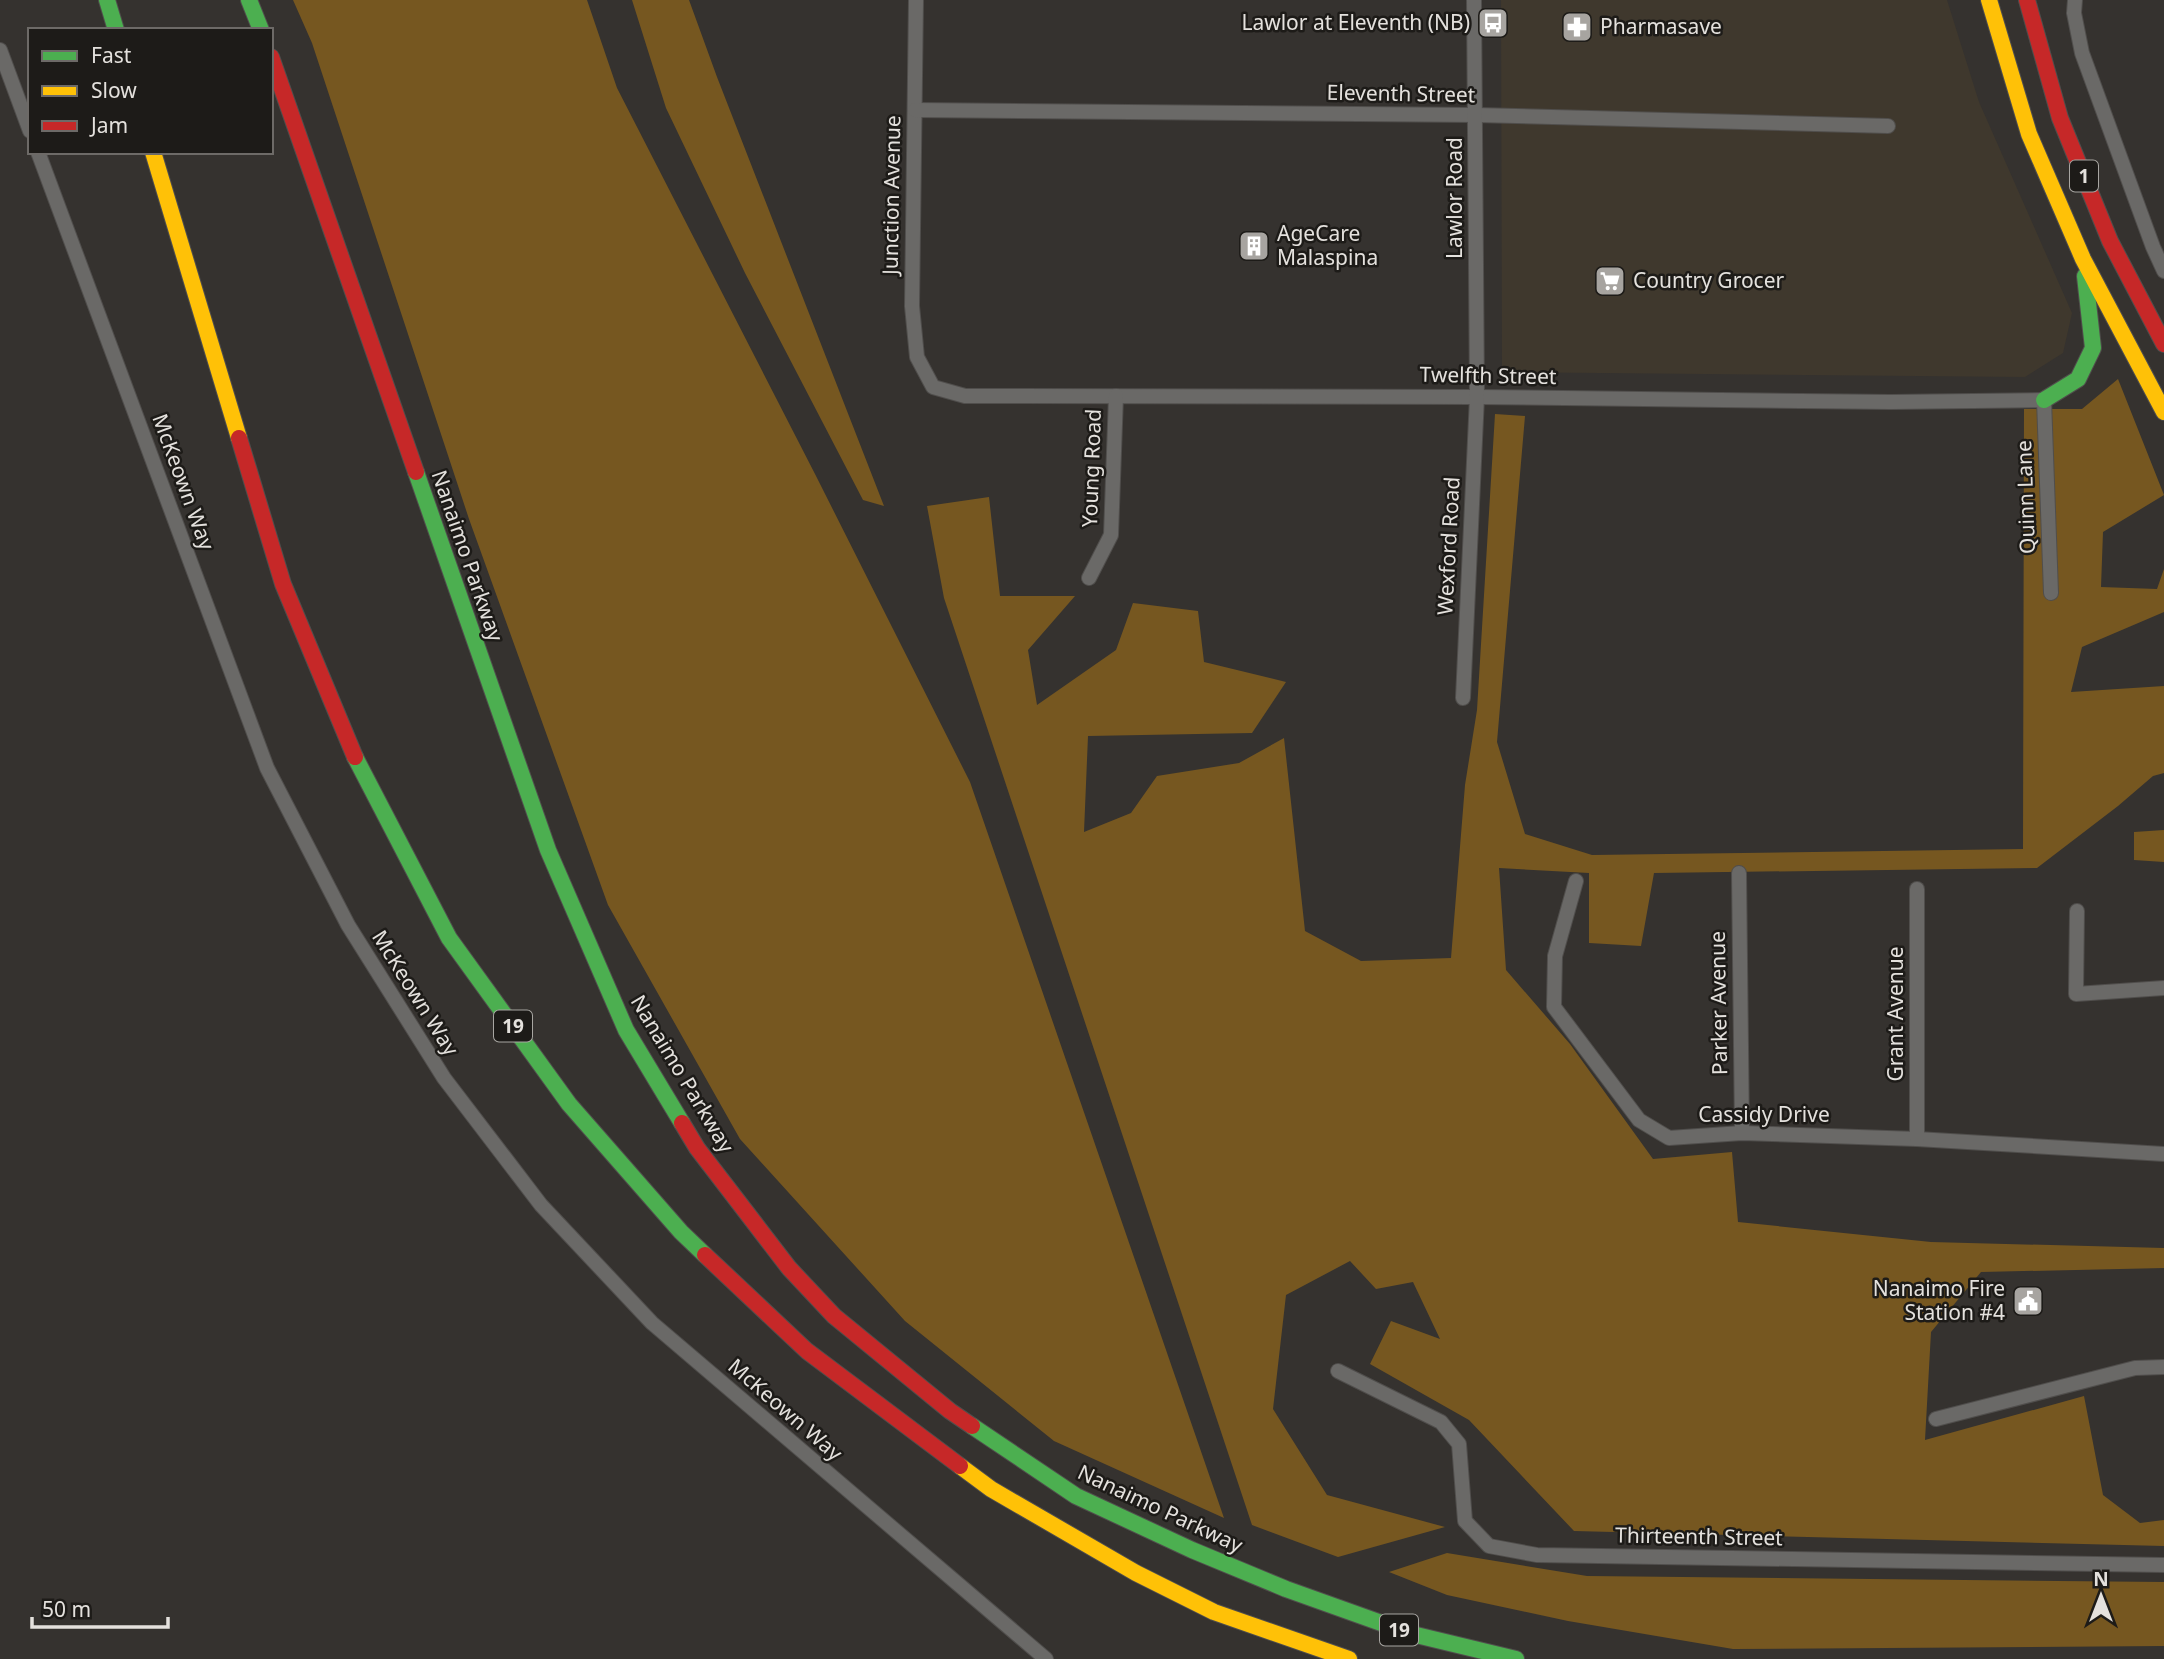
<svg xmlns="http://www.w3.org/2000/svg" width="2164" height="1659" viewBox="0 0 2164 1659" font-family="'Noto Sans',sans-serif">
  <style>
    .built { fill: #3f382d }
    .forest { fill: #765720 }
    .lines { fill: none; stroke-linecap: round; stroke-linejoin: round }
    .street-casing { stroke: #504e4c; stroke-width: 16 }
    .fast-casing { stroke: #504e4c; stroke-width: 18 }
    .slow-casing { stroke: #504e4c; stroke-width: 18 }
    .jam-casing { stroke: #504e4c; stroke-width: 18 }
    .street { stroke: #6a6967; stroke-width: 14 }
    .fast { stroke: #4caf50; stroke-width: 16 }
    .slow { stroke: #ffc107; stroke-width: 16 }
    .jam { stroke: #c62828; stroke-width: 16 }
    .labels { text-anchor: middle; stroke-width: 5; stroke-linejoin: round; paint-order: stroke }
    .shield { fill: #1d1b18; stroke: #a8a6a2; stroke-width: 2 }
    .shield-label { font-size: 19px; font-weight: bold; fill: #e4e1dd }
    .poi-label { font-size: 21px; fill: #e4e1dd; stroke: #1d1b18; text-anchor: start }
    .street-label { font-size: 21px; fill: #e4e1dd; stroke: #1d1b18 }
  </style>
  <rect width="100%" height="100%" fill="#35322f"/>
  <polygon class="built" points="1501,0 1947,0 1979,102 2072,313 2063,353 2025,377 1502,372"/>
  <g class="forest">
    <polygon points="293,0 587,0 617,88 815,474 970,782 1224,1518 1054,1441 905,1321 740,1139 608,905 469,519 312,43"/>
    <polygon points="632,0 689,0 717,77 884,506 863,500 745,273 666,108"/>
    <polygon points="2118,379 2164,495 2103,532 2101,587 2157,589 2164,569 2164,612 2082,647 2071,692 2164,686 2164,773 2153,776 2118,806 2037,868 1654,873 1641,946 1589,943 1589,873 1499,868 1506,970 1570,1044 1653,1159 1732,1152 1738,1222 1931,1242 2164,1248 2164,1268 1981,1272 1931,1332 1925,1440 2084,1396 2103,1495 2140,1523 2164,1520 2164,1546 1574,1531 1469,1420 1370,1364 1391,1321 1440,1339 1413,1282 1376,1289 1350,1261 1286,1295 1273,1409 1327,1495 1445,1527 1338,1557 1252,1525 944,598 927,506 989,497 1000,596 1075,596 1028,650 1037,705 1116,650 1133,603 1198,611 1204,662 1286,682 1252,733 1088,736 1084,832 1131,813 1157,776 1239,763 1284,738 1305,931 1361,961 1451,958 1465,785 1477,710 1495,414 1525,416 1497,742 1525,834 1592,855 2023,849 2024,409 2082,409"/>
    <polygon points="2164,830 2164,862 2134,860 2134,832"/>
    <polygon points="1447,1553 1587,1576 2164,1582 2164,1646 1733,1649 1568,1621 1447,1595 1389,1572"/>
  </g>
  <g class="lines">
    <g class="street-casing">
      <g id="street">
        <polyline points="916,0 912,306 917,357 933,387 965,396 1477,397 1891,402 2044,400 2051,593"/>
        <polyline points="2075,0 2074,13 2082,53 2153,247 2164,271"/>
        <polyline points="0,50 30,131"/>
        <polyline points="915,110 1476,115 1888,126"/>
        <polyline points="38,152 267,768 348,925 444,1078 541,1205 652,1323 1046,1659"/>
        <polyline points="1089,578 1111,535 1116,396"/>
        <polyline points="1463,698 1477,397 1474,0"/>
        <polyline points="1739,873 1742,1133"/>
        <polyline points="1576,881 1555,956 1554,1007 1639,1120 1669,1138 1742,1133 1917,1139 2164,1154"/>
        <polyline points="2077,911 2076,994 2164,988"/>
        <polyline points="1917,1139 1917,889"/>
        <polyline points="1338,1371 1441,1422 1459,1444 1465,1521 1489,1546 1537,1555 2164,1565"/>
        <polyline points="1936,1419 2135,1368 2164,1367"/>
      </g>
    </g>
    <g class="fast-casing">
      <g id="fast">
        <polyline points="107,0 116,30"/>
        <polyline points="249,0 261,30"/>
        <polyline points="2044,400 2078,379 2093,348 2085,276"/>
        <polyline points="416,472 548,850 626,1030 682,1123"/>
        <polyline points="355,757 449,938 569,1104 681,1232 705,1255"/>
        <polyline points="972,1426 1076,1496 1192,1550 1286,1589 1412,1634 1516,1659"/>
      </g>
    </g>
    <g class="slow-casing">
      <g id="slow">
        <polyline points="1989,0 2029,134 2083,259 2164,412"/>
        <polyline points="153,152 239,438"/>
        <polyline points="960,1466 991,1489 1136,1573 1214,1612 1349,1659"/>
      </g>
    </g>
    <g class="jam-casing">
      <g id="jam">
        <polyline points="2027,0 2060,118 2110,241 2164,344"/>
        <polyline points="271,57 416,472"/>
        <polyline points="239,438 283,584 355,757"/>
        <polyline points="682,1123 697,1148 789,1268 834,1316 950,1411 972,1426"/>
        <polyline points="705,1255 807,1351 960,1466"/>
      </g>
    </g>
    <use href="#street" class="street"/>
    <use href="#fast" class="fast"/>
    <use href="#slow" class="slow"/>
    <use href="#jam" class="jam"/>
  </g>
  <defs>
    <g id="bus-square" transform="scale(1.575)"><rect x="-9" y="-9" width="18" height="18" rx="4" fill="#a7a4a0" stroke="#1d1b18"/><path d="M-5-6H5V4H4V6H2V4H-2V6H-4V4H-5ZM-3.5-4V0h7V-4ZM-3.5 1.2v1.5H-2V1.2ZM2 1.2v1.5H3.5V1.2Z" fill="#fff"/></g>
    <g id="pharmacy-square" transform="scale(1.575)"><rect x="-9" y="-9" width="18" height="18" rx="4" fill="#a7a4a0" stroke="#1d1b18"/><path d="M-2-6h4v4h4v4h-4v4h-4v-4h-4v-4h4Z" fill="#fff"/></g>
    <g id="building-square" transform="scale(1.575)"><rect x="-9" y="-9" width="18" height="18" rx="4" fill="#a7a4a0" stroke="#1d1b18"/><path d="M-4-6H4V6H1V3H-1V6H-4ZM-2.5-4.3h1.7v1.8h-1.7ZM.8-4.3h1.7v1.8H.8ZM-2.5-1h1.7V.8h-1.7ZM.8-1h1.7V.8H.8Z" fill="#fff"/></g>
    <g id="supermarket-square" transform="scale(1.575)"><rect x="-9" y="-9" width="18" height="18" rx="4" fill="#a7a4a0" stroke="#1d1b18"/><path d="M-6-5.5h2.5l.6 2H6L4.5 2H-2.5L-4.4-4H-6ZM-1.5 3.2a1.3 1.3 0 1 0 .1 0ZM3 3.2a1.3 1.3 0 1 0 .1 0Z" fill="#fff"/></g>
    <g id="civic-square" transform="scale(1.575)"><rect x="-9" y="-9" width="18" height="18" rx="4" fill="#a7a4a0" stroke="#1d1b18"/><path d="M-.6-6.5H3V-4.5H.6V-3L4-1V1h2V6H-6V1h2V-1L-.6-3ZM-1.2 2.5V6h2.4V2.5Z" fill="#fff"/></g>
  </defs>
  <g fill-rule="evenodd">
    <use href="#bus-square" x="1493" y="23"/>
    <use href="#pharmacy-square" x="1577" y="27"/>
    <use href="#building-square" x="1254" y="246"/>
    <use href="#supermarket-square" x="1610" y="281"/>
    <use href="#civic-square" x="2028" y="1301"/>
  </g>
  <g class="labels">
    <g class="shield">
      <rect x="2070" y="160.5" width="28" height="31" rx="5"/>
      <rect x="494" y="1010.5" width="38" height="31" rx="5"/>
      <rect x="1380" y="1614.5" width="38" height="31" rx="5"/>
    </g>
    <g class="shield-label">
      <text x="2084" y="183">1</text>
      <text x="513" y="1033">19</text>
      <text x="1399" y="1637">19</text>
    </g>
    <g class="poi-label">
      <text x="1470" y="30" text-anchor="end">Lawlor at Eleventh (NB)</text>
      <text x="1600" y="34">Pharmasave</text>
      <text x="1277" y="241">AgeCare<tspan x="1277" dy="24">Malaspina</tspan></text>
      <text x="1633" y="288">Country Grocer</text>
      <text x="2005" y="1296" text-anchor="end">Nanaimo Fire<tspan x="2005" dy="24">Station #4</tspan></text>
    </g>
    <g class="street-label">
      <text transform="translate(1401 94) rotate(1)" y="7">Eleventh Street</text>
      <text transform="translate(892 195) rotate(-89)" y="7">Junction Avenue</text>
      <text transform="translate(1455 198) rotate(-90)" y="7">Lawlor Road</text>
      <text transform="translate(1488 376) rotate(1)" y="7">Twelfth Street</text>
      <text transform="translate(1092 468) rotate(-88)" y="7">Young Road</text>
      <text transform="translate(183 482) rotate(70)" y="7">McKeown Way</text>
      <text transform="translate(2026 497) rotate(-92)" y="7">Quinn Lane</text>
      <text transform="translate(1449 546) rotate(-87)" y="7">Wexford Road</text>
      <text transform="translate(467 556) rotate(71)" y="7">Nanaimo Parkway</text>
      <text transform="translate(415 993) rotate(58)" y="7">McKeown Way</text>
      <text transform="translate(1719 1003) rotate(-91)" y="7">Parker Avenue</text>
      <text transform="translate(1896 1014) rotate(-90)" y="7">Grant Avenue</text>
      <text transform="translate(682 1074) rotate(59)" y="7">Nanaimo Parkway</text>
      <text x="1764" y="1122">Cassidy Drive</text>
      <text transform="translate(785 1410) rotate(41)" y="7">McKeown Way</text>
      <text transform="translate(1160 1509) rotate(25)" y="7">Nanaimo Parkway</text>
      <text transform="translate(1699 1537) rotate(1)" y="7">Thirteenth Street</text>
    </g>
  </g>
  <rect x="28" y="28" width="245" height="126" fill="#1d1b18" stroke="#6d6a67" stroke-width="2"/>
  <rect x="42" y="51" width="35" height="10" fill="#4caf50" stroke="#6d6a67" stroke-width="2"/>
  <text x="91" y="63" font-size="21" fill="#e4e1dd">Fast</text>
  <rect x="42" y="86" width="35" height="10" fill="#ffc107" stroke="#6d6a67" stroke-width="2"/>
  <text x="91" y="98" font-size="21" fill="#e4e1dd">Slow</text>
  <rect x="42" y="121" width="35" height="10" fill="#c62828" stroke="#6d6a67" stroke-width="2"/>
  <text x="91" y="133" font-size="21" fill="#e4e1dd">Jam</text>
  <g transform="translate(2101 1596)" stroke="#1d1b18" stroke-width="5" paint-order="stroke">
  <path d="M0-5L12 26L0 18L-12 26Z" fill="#e4e1dd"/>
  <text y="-10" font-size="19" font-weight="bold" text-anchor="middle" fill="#e4e1dd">N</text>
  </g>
  <path d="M32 1617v10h136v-10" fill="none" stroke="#e4e1dd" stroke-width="3.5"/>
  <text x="42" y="1617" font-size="21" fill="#e4e1dd" stroke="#1d1b18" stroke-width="5" paint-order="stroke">50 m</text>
</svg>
